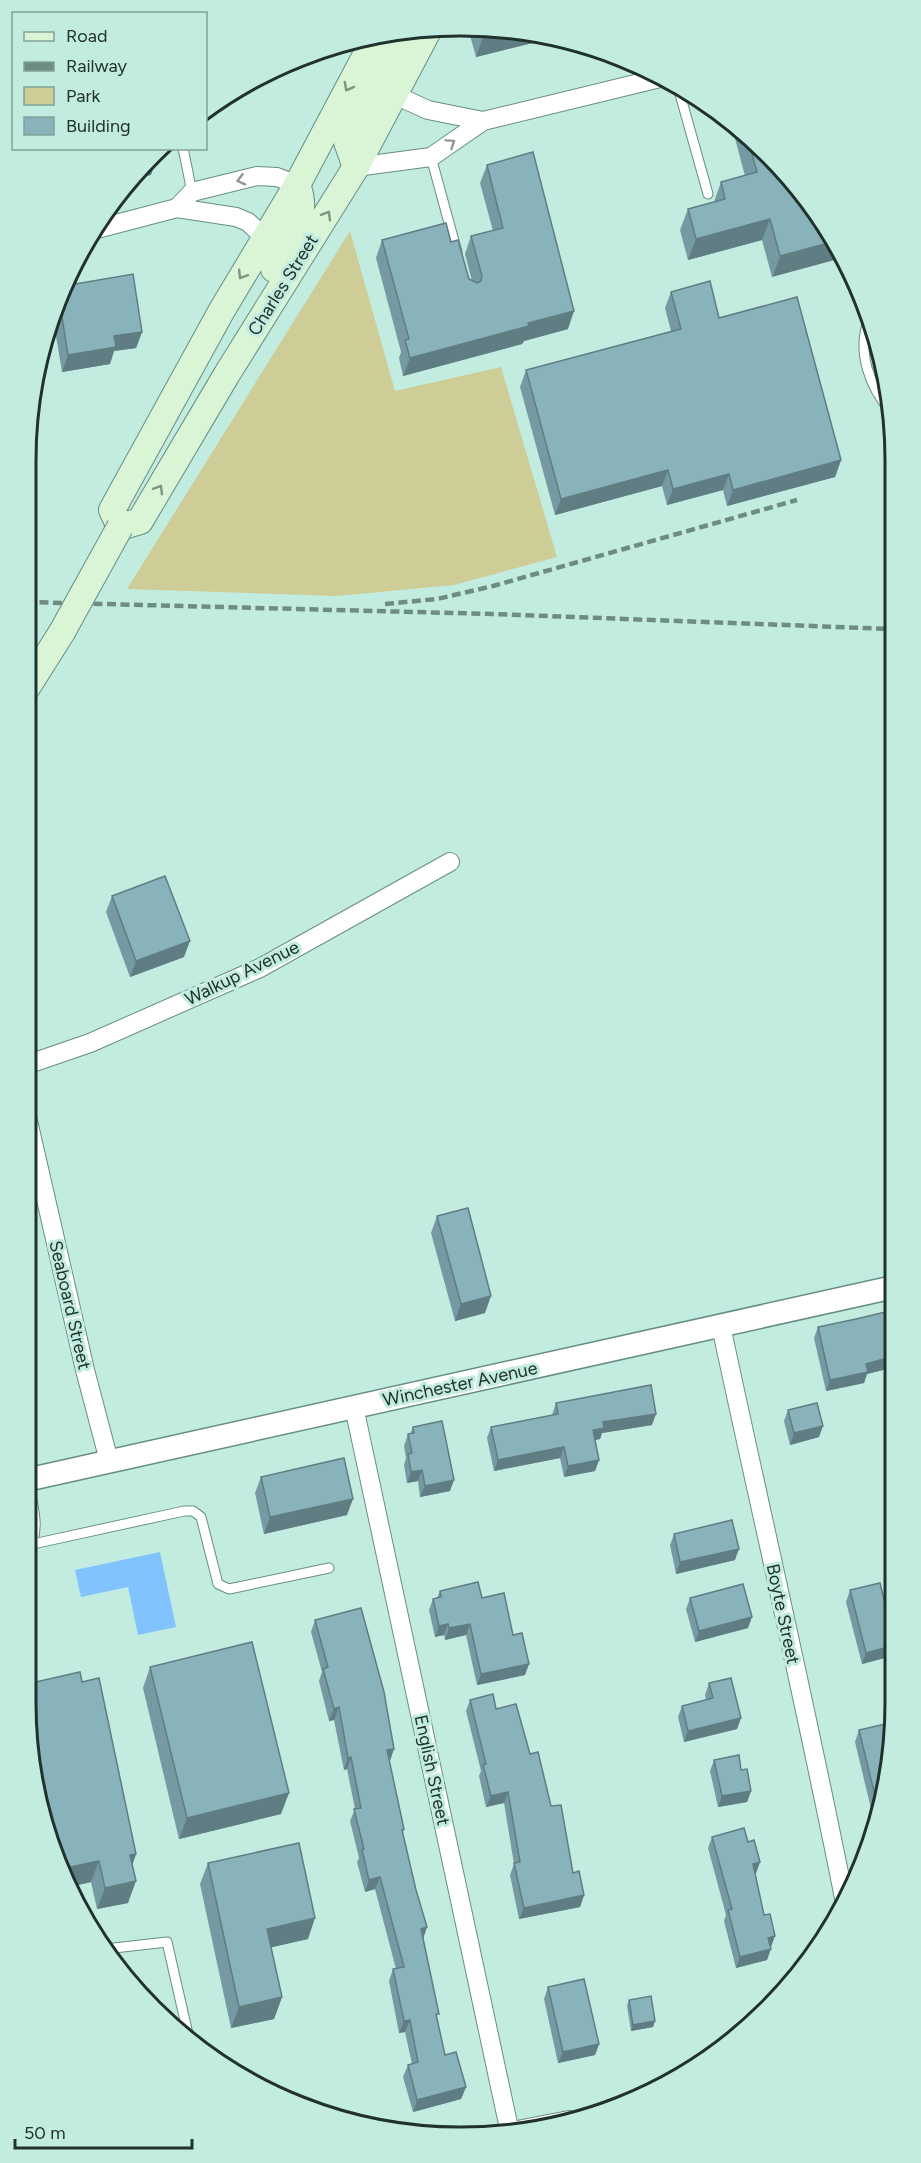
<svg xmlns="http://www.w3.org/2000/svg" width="921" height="2163" viewBox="0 0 921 2163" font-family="Figtree,sans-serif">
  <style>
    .green { fill: #cecd97 }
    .water { fill: #80c3fe }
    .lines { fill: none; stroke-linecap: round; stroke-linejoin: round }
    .service-casing { stroke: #678e84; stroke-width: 11 }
    .minor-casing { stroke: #678e84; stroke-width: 20 }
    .tertiary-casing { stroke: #678e84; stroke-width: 25 }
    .secondary-casing { stroke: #678e84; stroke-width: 28 }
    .service { stroke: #fff; stroke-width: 9 }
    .minor { stroke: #fff; stroke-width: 18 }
    .tertiary { stroke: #fff; stroke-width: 22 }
    .secondary { stroke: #d9f5d6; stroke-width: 26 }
    .rail { stroke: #6f8c83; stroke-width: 4.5; stroke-dasharray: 9 4.5; stroke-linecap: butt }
    .secondary-bridge-casing { stroke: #678e84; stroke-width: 28; stroke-linecap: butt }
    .secondary-bridge { stroke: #d9f5d6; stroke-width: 26 }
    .wall { fill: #769aa1 }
    .shaded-wall { fill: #607d83 }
    .building { fill: #89b3bb; stroke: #607d83; stroke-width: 1.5 }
    .oneway { stroke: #7d9482 }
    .oneway2 { stroke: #909896 }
    .labels { text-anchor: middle; stroke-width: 6; stroke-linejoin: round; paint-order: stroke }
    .street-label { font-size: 18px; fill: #21322d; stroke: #c2ece0 }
    .rim { fill: none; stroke: #21322d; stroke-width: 3 }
  </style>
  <rect width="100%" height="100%" fill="#c2ece0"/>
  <polygon class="green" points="350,231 395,391 501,367 557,557 454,585 337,596 127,589"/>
  <polygon class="water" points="160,1552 176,1627 138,1635 128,1587 81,1597 75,1570"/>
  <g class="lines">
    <g class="service-casing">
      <g id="service">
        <polyline points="678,87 708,194"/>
        <polyline points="183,148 192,192"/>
        <polyline points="431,157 457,252"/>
        <path d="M 869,319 C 856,352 870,388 892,413"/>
        <polyline points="33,1544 184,1511 193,1511 201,1517 218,1584 229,1589 329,1568"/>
        <path d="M 26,1553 C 43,1532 32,1504 28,1479"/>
        <polyline points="105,1949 167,1942 188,2034"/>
      </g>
    </g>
    <g class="minor-casing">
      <g id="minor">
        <polyline points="395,95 428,110 483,121"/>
        <polyline points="356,167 431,157 483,121 660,78"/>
        <polyline points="177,208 192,192 257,176 277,177 297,185"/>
        <polyline points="93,230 177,208 236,217 248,222 265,238"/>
        <polyline points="26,1065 90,1043 260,968 450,862"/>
        <polyline points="26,1112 85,1370 109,1461"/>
        <path d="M 721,1326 C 762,1518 807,1710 845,1903"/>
        <polyline points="354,1407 510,2133"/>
        <polyline points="503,2133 569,2120"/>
      </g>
    </g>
    <g class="tertiary-casing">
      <polyline id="tertiary" points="26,1480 894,1287"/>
    </g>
    <g class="secondary-casing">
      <g id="secondary">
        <polyline points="376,36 297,185 222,310 112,510 120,527 140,521 227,374 356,167 430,27"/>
        <polyline points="356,167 347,142 349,130 401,32"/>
        <path d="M 274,269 C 290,242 310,216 297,185"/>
        <polyline points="26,689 62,632"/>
      </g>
    </g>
    <use href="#service" class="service"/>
    <use href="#minor" class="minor"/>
    <use href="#tertiary" class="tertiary"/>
    <use href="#secondary" class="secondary"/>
    <g class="rail">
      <polyline points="26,602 492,614 892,629"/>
      <polyline points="385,604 437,599 493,586 797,500"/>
    </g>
    <g class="secondary-bridge-casing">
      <polyline id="secondary-bridge" points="62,632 120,527"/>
    </g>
    <use href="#secondary-bridge" class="secondary-bridge"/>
  </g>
  <g class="wall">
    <polygon points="468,28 518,29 553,38 476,57"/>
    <polygon points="732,127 805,195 772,277 762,240 688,260 680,230 688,209 714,202 721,182 745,176"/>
    <polygon points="487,165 568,329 524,341 522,344 403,376 399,358 401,352 376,258 382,240 451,242 469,279 472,281 465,254 471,236 493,231 480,183"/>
    <polygon points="64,286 142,332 136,348 114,351 110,364 62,372 52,312"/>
    <polygon points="671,292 719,318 841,460 835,477 727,506 723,490 667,505 662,486 555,515 520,387 526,370 671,331 665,308"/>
    <polygon points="112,896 184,957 130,977 106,912"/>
    <polygon points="437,1216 485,1313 455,1321 431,1233"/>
    <polygon points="894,1310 895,1367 867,1374 864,1383 826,1391 814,1338 818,1327 856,1319"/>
    <polygon points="556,1403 652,1425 602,1433 600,1439 595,1440 599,1460 595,1471 564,1477 560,1458 494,1471 487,1438 491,1427 552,1415"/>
    <polygon points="788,1410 819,1437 790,1445 784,1421"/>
    <polygon points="413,1427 450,1491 420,1497 418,1481 407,1483 404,1465 406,1458 404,1446 408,1434 410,1434"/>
    <polygon points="261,1477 347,1515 264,1534 255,1493"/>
    <polygon points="674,1534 735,1560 676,1574 670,1545"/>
    <polygon points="850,1590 892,1656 862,1664 846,1602"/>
    <polygon points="440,1591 482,1598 513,1635 525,1675 477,1685 466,1635 445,1640 444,1635 435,1637 429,1610 433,1599 437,1598"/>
    <polygon points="690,1598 748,1628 695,1642 686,1609"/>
    <polygon points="315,1620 389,1761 404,1829 403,1833 416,1890 427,1927 423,1938 437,2019 445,2055 466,2087 461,2099 413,2112 403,2077 408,2065 412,2064 405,2032 399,2033 389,1981 393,1969 396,1969 375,1889 365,1892 357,1862 359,1858 350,1821 355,1809 347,1769 344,1770 334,1720 329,1721 319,1681 322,1672 311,1632"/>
    <polygon points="150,1667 281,1814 179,1839 143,1688"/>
    <polygon points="82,1682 136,1854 132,1865 128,1903 97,1909 91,1882 69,1887 49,1843 27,1694 31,1683"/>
    <polygon points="709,1683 741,1718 737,1729 684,1742 678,1717 682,1706 706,1700 705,1695"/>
    <polygon points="470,1700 496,1709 530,1754 551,1806 573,1873 584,1895 580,1907 519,1919 510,1875 514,1864 504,1803 486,1807 479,1776 481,1771 466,1711"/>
    <polygon points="891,1729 875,1825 855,1742 859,1730"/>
    <polygon points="714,1760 741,1770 751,1791 747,1802 718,1807 710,1771"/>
    <polygon points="712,1837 748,1842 760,1862 756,1873 755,1873 771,1947 767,1960 736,1968 724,1921 726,1915 708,1848"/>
    <polygon points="208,1863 308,1939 271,1947 282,1997 274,2019 231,2028 200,1884"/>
    <polygon points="548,1987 599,2044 595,2055 558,2063 544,1999"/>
    <polygon points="782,1987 788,1989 778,1997"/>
    <polygon points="629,2000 655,2021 653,2027 631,2031 627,2006"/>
  </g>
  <g class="shaded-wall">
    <polygon points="514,29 553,38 476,57 483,37"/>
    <polygon points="159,153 151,175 129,180 134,173 154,155"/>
    <polygon points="770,219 762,240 688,260 696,239"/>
    <polygon points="832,242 842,258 772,277 780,256"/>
    <polygon points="574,311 568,329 524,341 522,344 403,376 410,358 528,323"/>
    <polygon points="142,332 136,348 114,351 110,364 62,372 68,355 114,336"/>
    <polygon points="841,460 835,477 727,506 733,490"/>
    <polygon points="668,470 662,486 555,515 561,499"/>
    <polygon points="729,474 723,490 667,505 673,489"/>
    <polygon points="190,941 184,957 130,977 136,961"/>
    <polygon points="491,1296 485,1313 455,1321 461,1304"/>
    <polygon points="894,1356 895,1367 867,1374 864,1383 826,1391 830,1380 866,1364"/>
    <polygon points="656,1414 652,1425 602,1433 600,1439 589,1441 593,1430 603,1422"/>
    <polygon points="823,1426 819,1437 790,1445 794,1433"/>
    <polygon points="564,1447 560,1458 494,1471 498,1460"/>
    <polygon points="599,1460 595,1471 564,1477 568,1466"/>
    <polygon points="422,1470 418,1481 407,1483 411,1472"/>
    <polygon points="454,1480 450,1491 420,1497 425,1486"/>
    <polygon points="353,1499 347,1515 264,1534 270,1517"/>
    <polygon points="739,1549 735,1560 676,1574 680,1562"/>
    <polygon points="752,1617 748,1628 695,1642 699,1631"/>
    <polygon points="448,1624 444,1635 435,1637 439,1626"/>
    <polygon points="470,1624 466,1635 445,1640 449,1628"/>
    <polygon points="895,1645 892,1656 862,1664 866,1653"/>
    <polygon points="529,1664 525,1675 477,1685 481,1674"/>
    <polygon points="339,1707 334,1720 329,1721 334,1709"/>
    <polygon points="741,1718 737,1729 684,1742 688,1731"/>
    <polygon points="394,1749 390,1761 387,1750"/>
    <polygon points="351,1757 347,1769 344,1770 348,1758"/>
    <polygon points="751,1791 747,1802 718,1807 722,1796"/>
    <polygon points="508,1792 504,1803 486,1807 491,1796"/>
    <polygon points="289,1793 281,1814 179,1839 187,1818"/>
    <polygon points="136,1854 129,1875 130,1855"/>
    <polygon points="99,1861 91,1882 69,1887 61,1869"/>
    <polygon points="760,1862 756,1873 749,1875 753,1864"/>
    <polygon points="380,1877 375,1889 365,1892 369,1880"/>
    <polygon points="136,1881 128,1903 97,1909 105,1888"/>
    <polygon points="584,1895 580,1907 519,1919 524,1908"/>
    <polygon points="315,1918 308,1939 260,1950 267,1929"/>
    <polygon points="427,1927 423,1939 421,1929"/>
    <polygon points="775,1936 771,1947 764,1949 768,1938"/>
    <polygon points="771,1949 767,1960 736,1968 740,1957"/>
    <polygon points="282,1997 274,2019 231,2028 239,2007"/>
    <polygon points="410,2020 405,2032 399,2033 404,2021"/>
    <polygon points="655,2021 653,2027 631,2031 633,2025"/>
    <polygon points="599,2044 595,2055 558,2063 563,2052"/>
    <polygon points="466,2087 461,2099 413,2112 417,2100"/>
  </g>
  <g class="building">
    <polygon points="481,28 514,29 483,37"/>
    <polygon points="749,143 805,195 832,242 780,256 770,219 696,239 688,209 725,199 721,182 757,172"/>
    <polygon points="533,152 574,311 528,323 529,326 410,358 405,340 409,339 382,240 446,223 451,242 458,240 469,279 477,283 481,281 482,276 471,236 503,228 487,165"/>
    <polygon points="133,274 142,332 114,336 116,347 68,355 59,298 64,286"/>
    <polygon points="710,281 719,318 797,297 841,460 733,490 729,474 673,489 668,470 561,499 526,370 681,329 671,292"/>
    <polygon points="165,876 190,941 136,961 112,896"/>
    <polygon points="468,1208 491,1296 461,1304 437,1216"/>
    <polygon points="894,1310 894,1356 866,1364 868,1372 830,1380 818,1327 856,1319"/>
    <polygon points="651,1385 656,1414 603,1422 604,1428 593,1430 599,1460 568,1466 564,1447 498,1460 491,1427 558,1414 556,1403"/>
    <polygon points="817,1403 823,1426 794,1433 788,1410"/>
    <polygon points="442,1421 454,1480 425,1486 422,1470 411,1472 408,1454 412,1453 408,1434 414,1433 413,1427"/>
    <polygon points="344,1458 353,1499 270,1517 261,1477"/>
    <polygon points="732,1520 739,1549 680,1562 674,1534"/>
    <polygon points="478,1582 482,1598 504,1593 513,1635 522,1633 529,1664 481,1674 470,1624 449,1628 448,1624 439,1626 433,1599 441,1597 440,1591"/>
    <polygon points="880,1583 895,1645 866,1653 850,1590"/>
    <polygon points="743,1584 752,1617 699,1631 690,1598"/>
    <polygon points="361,1608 384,1692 394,1749 387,1750 404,1829 402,1830 416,1890 427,1927 421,1929 439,2014 436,2014 445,2055 456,2052 466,2087 417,2100 408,2065 418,2062 410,2020 404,2021 393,1969 404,1967 380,1877 369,1880 362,1850 364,1849 354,1809 361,1808 351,1757 348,1758 339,1707 334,1709 323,1669 328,1667 315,1620"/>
    <polygon points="252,1642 289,1793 187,1818 150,1667"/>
    <polygon points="80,1672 82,1682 99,1678 136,1854 130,1855 136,1881 105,1888 99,1861 61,1869 49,1843 26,1702 26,1694 33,1693 31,1683"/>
    <polygon points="731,1678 741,1718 688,1731 682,1706 713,1698 709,1683"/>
    <polygon points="493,1694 496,1709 516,1704 530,1754 538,1752 551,1806 561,1805 573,1873 579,1871 584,1895 524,1908 514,1863 520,1862 508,1792 491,1796 483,1765 486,1764 470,1700"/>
    <polygon points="890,1723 891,1729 878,1808 859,1730"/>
    <polygon points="739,1755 741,1770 747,1769 751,1791 722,1796 714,1760"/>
    <polygon points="744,1828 748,1842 754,1840 760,1862 753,1864 764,1915 770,1914 775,1936 768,1938 771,1949 740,1957 728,1910 732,1909 712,1837"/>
    <polygon points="299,1843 315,1918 267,1929 282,1997 239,2007 208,1863"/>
    <polygon points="584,1979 599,2044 563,2052 548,1987"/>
    <polygon points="791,1985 788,1989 783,1993 782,1987"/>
    <polygon points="651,1996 655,2021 633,2025 629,2000"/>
  </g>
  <defs><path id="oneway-chevron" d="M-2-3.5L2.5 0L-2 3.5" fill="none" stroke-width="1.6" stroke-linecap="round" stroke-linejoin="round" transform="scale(1.5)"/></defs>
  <g class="oneway">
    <use href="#oneway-chevron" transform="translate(348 87) rotate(118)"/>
    <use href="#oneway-chevron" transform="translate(327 215) rotate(-59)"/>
    <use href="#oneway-chevron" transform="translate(242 275) rotate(121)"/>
    <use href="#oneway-chevron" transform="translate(159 489) rotate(-59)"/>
  </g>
  <g class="oneway2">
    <use href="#oneway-chevron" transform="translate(451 143) rotate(-34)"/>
    <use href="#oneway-chevron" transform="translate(241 180) rotate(166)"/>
  </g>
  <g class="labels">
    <g class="street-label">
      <text transform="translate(283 285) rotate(-58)" y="6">Charles Street</text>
      <text transform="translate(242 973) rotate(-26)" y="6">Walkup Avenue</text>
      <text transform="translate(70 1305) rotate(77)" y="6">Seaboard Street</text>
      <text transform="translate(460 1384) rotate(-12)" y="6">Winchester Avenue</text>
      <text transform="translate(783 1614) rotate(78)" y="6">Boyte Street</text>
      <text transform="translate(432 1770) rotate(78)" y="6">English Street</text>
    </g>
  </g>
  <path d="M0 0H921V2163H0ZM460 36H461A424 424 0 0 1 885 460V1703A424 424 0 0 1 461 2127H460A424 424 0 0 1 36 1703V460A424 424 0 0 1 460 36Z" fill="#c2ece0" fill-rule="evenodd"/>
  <path class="rim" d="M460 36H461A424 424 0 0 1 885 460V1703A424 424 0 0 1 461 2127H460A424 424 0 0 1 36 1703V460A424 424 0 0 1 460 36Z"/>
  <rect x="12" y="12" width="195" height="138" fill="#c2ece0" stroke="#82a298" stroke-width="1.5"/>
  <rect x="24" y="32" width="30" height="9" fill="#d9f5d6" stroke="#82a298" stroke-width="1.5"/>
  <text x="66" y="42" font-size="18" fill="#21322d">Road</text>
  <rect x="24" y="62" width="30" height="9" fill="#6f8c83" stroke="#82a298" stroke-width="1.5"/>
  <text x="66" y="72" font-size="18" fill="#21322d">Railway</text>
  <rect x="24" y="87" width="30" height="18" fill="#cecd97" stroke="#82a298" stroke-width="1.5"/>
  <text x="66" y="102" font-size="18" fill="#21322d">Park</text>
  <rect x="24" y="117" width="30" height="18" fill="#89b3bb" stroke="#82a298" stroke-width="1.5"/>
  <text x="66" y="132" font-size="18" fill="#21322d">Building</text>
  <path d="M15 2139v9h177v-9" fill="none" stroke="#21322d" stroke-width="3"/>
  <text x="24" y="2139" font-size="18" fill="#21322d" stroke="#c2ece0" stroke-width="4.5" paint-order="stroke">50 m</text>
</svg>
